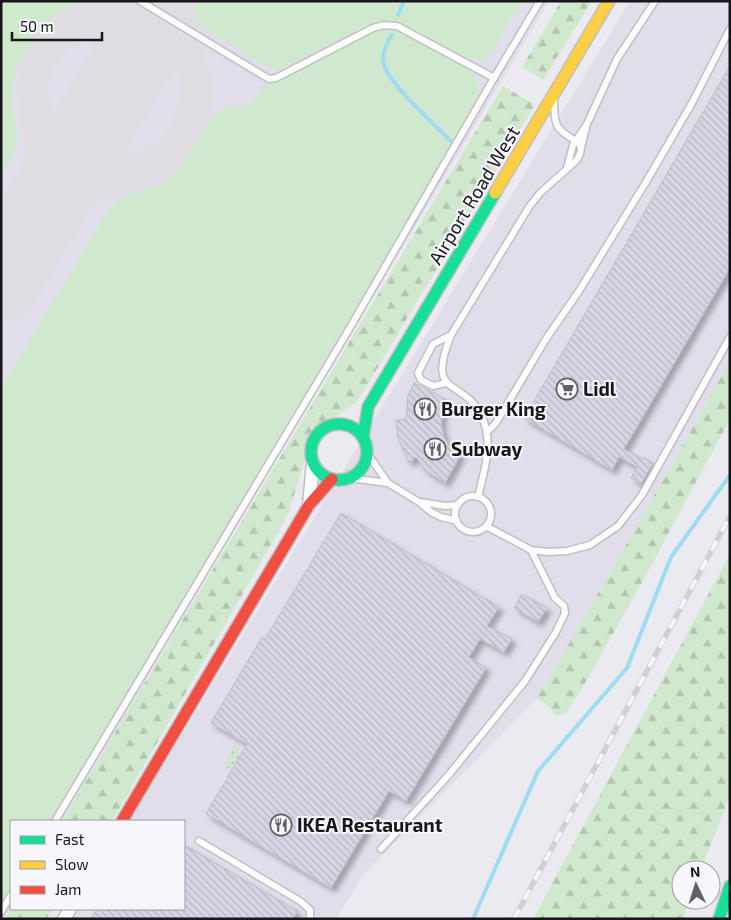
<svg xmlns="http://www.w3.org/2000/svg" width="731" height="920" viewBox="0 0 731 920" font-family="'Exo 2',sans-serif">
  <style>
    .built { fill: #e1ddeb }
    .grass { fill: #d0e8ce }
    .forest { fill: url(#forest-firs) }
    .park { fill: url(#park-dots) }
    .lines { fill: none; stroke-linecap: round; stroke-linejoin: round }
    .stream { stroke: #9eddf1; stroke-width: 4 }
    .taxiway { stroke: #dfdde2; stroke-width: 32 }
    .runway { stroke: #dfdde2; stroke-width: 81 }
    .building { fill: url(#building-back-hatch); stroke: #bebdc2; filter: url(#shadow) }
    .lane-casing { stroke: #c0bfc3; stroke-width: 9 }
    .street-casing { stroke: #c0bfc3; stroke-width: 15 }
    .fast-casing { stroke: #c0bfc3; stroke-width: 14 }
    .slow-casing { stroke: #c0bfc3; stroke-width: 14 }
    .jam-casing { stroke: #c0bfc3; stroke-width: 14 }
    .lane { stroke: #fcfcfd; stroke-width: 6 }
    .street { stroke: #fcfcfd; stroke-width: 12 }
    .fast { stroke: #16e098; stroke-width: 11 }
    .slow { stroke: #ffcf43; stroke-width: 11 }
    .jam { stroke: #f24e42; stroke-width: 11 }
    .rail-casing { stroke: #d2d0d3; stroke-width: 5.5 }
    .rail { stroke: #f7f6fd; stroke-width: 4; stroke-dasharray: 11; stroke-linecap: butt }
    .labels { text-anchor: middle; stroke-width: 4; stroke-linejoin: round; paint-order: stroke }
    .street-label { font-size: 19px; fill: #18161b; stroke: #f7f6fd }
    .poi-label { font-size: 19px; font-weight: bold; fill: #18161b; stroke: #f7f6fd; text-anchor: start }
  </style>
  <defs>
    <pattern id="forest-firs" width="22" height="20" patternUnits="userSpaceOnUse" patternTransform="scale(1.25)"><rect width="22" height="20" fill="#d0e8ce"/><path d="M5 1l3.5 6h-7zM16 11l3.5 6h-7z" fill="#b2c6b0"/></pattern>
    <pattern id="park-dots" width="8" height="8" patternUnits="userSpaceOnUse" patternTransform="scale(1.25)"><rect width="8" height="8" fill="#d0e8ce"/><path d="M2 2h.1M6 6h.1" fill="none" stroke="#b2c6b0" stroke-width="1.8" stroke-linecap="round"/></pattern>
    <pattern id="building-back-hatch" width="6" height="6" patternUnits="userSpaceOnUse" patternTransform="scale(1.25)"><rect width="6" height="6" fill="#d9d4e4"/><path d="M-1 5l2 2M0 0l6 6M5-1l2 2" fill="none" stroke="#bab5c3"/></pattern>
    <filter id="shadow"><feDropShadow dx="4.5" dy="4.5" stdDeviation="2.5" flood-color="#0004"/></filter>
  </defs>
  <rect width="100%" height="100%" fill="#eceaf1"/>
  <g class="built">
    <polygon points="1,1 549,1 62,821 11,821 11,907 4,919 1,919"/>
    <polygon points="630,1 730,1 730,361 589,610 537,698 363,875 336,919 70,919 76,909 184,909 184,821 129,821"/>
  </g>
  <g class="grass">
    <path d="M 1,1 L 84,1 L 81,6 C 40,24 14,52 12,99 C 12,113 19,127 18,140 C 17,153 7,164 1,175 Z"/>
    <path d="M 151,1 L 526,1 C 506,15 502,50 480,61 C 442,56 412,15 371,24 L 276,72 L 200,25 L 197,29 Z"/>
    <path d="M 385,29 L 397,30 L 467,68 C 483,84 480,93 472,113 L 50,821 L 11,821 L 11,887 L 1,903 L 1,388 L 110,207 C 126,191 153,191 171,176 C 181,168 189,157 195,146 C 198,140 199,133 202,128 C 209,117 223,105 236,105 C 241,104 246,106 251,106 L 263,84 L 274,82 L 375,31 Z"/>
  </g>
  <g class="forest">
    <polygon points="561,1 592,1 543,80 522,67"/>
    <polygon points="503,86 535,105 357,402 324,425 311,438 288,515 112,821 62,821"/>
    <polygon points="730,361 730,419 639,588 581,690 566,713 556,716 547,705 537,698 613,568"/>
    <polygon points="730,554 730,795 701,870 681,870 681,900 689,900 685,912 686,919 533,919"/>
    <polygon points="11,909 53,909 46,919 5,919"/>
  </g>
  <polygon class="park" points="234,746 243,752 232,770 223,766"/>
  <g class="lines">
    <g class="stream">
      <polyline points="398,15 404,1"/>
      <path d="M 392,35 C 386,44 381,54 384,65 C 391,86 433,123 451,141"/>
      <polyline points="473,919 538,771 627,668 671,557 730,475"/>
    </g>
    <path class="taxiway" d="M 108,12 C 143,13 165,23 185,53 C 208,86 192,140 160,161 C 142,174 119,175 99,183 C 75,192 55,208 35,224 L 40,198 L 42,177 L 32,86 L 36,68 L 47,47 L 65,28 L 80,19 Z"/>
    <polyline class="runway" points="1,280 157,19"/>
  </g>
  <g class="building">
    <polygon points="730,66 730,268 624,449 642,459 643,457 653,463 641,484 631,478 637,467 619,457 612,470 524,418"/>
    <polygon points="414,383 445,399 441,424 444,437 450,447 461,454 445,483 425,470 416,457 409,463 398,438 396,420 406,419 408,395"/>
    <polygon points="341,513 499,607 487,626 512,639 504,652 480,639 469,657 486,668 406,801 389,791 331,888 206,814 247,744 211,723 262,637 265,639"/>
    <polygon points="522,594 547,608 538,622 514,608"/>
    <polygon points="184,845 297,911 293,919 91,919 97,909 184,909"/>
  </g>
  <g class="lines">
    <g class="lane-casing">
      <g id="lane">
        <polyline points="140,1 269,79 276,78 373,28 384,25 397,26 494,78"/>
        <polyline points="581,147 586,128"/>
        <polyline points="567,168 573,145 587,124 617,59 655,1"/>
        <polyline points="446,383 433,386 421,380 418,373 433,344 451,335"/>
        <polyline points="487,432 496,423 546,339 579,291 646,182 692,103 730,29"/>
        <polyline points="367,453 388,483"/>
        <polyline points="350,478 388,483 419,502 431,512 441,517 457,521"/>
        <circle cx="473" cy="514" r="18"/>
        <path d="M 478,497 C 484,471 494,443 482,417 C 463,376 425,400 451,335 L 529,207 L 540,193 L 576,161 C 592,138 564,141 557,125 C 554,118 554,109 554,101"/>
        <polyline points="420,502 445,506 458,505"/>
        <polyline points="486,526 531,550 548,552 567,551 590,545 618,526 642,495 730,337"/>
        <polyline points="55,821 348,331 494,78 540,1"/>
        <polyline points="199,841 300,901 310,910 310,919"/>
        <polyline points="381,849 447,777 525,681 556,632 565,613 564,606 555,598 531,550"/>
        <polyline points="1,912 11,895"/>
      </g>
    </g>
    <g class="street-casing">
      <g id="street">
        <polyline points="309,505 313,463"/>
        <polyline points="64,919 70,909"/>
      </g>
    </g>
    <g class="fast-casing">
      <g id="fast">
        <circle cx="339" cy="452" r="28"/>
        <polyline points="363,438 368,407 495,193"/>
        <polyline points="719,919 730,886"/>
      </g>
    </g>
    <g class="slow-casing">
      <polyline id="slow" points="495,193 609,1"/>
    </g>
    <g class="jam-casing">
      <polyline id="jam" points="122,821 309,505 332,479"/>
    </g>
    <use href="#lane" class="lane"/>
    <use href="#street" class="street"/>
    <use href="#fast" class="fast"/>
    <use href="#slow" class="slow"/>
    <use href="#jam" class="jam"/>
    <g class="rail-casing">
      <polyline id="rail" points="514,919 730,516"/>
    </g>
    <use href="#rail" class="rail"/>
  </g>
  <defs>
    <g id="supermarket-ring" transform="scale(1.125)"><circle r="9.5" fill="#f7f6fd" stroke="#626066" stroke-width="1.5"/><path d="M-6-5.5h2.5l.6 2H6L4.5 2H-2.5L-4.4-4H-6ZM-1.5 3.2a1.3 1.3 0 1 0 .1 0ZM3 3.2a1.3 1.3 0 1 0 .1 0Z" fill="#626066"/></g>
    <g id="restaurant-ring" transform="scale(1.125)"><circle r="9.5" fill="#f7f6fd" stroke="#626066" stroke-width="1.5"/><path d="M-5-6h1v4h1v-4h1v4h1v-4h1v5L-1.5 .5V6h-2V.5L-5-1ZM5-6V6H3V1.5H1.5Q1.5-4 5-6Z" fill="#626066"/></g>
  </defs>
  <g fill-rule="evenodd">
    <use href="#supermarket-ring" x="567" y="389"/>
    <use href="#restaurant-ring" x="425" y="409"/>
    <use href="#restaurant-ring" x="435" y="449"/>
    <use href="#restaurant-ring" x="281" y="825"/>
  </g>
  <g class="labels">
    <g class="street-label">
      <text transform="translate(474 195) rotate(-59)" y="7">Airport Road West</text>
    </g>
    <g class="poi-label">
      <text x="583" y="396">Lidl</text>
      <text x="441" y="416">Burger King</text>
      <text x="451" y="456">Subway</text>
      <text x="297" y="832">IKEA Restaurant</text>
    </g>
  </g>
  <rect width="731" height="920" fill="none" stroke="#18161b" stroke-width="5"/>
  <rect x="10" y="820" width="175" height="90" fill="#f7f6fd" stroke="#9e9ca3"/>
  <rect x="20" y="836" width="25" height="8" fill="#16e098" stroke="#9e9ca3"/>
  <text x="55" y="845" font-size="15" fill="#18161b">Fast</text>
  <rect x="20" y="861" width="25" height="8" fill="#ffcf43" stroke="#9e9ca3"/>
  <text x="55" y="870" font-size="15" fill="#18161b">Slow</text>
  <rect x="20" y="886" width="25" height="8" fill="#f24e42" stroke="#9e9ca3"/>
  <text x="55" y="895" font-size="15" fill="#18161b">Jam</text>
  <g transform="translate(696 885) rotate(356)"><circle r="24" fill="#f7f6fd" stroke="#9e9ca3"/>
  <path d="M0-4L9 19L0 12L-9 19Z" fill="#626066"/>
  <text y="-8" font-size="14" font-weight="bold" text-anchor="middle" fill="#18161b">N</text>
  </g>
  <path d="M12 32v8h90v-8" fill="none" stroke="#18161b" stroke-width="2.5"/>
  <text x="20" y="32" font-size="15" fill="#18161b" stroke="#f7f6fd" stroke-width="4" paint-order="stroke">50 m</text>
</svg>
